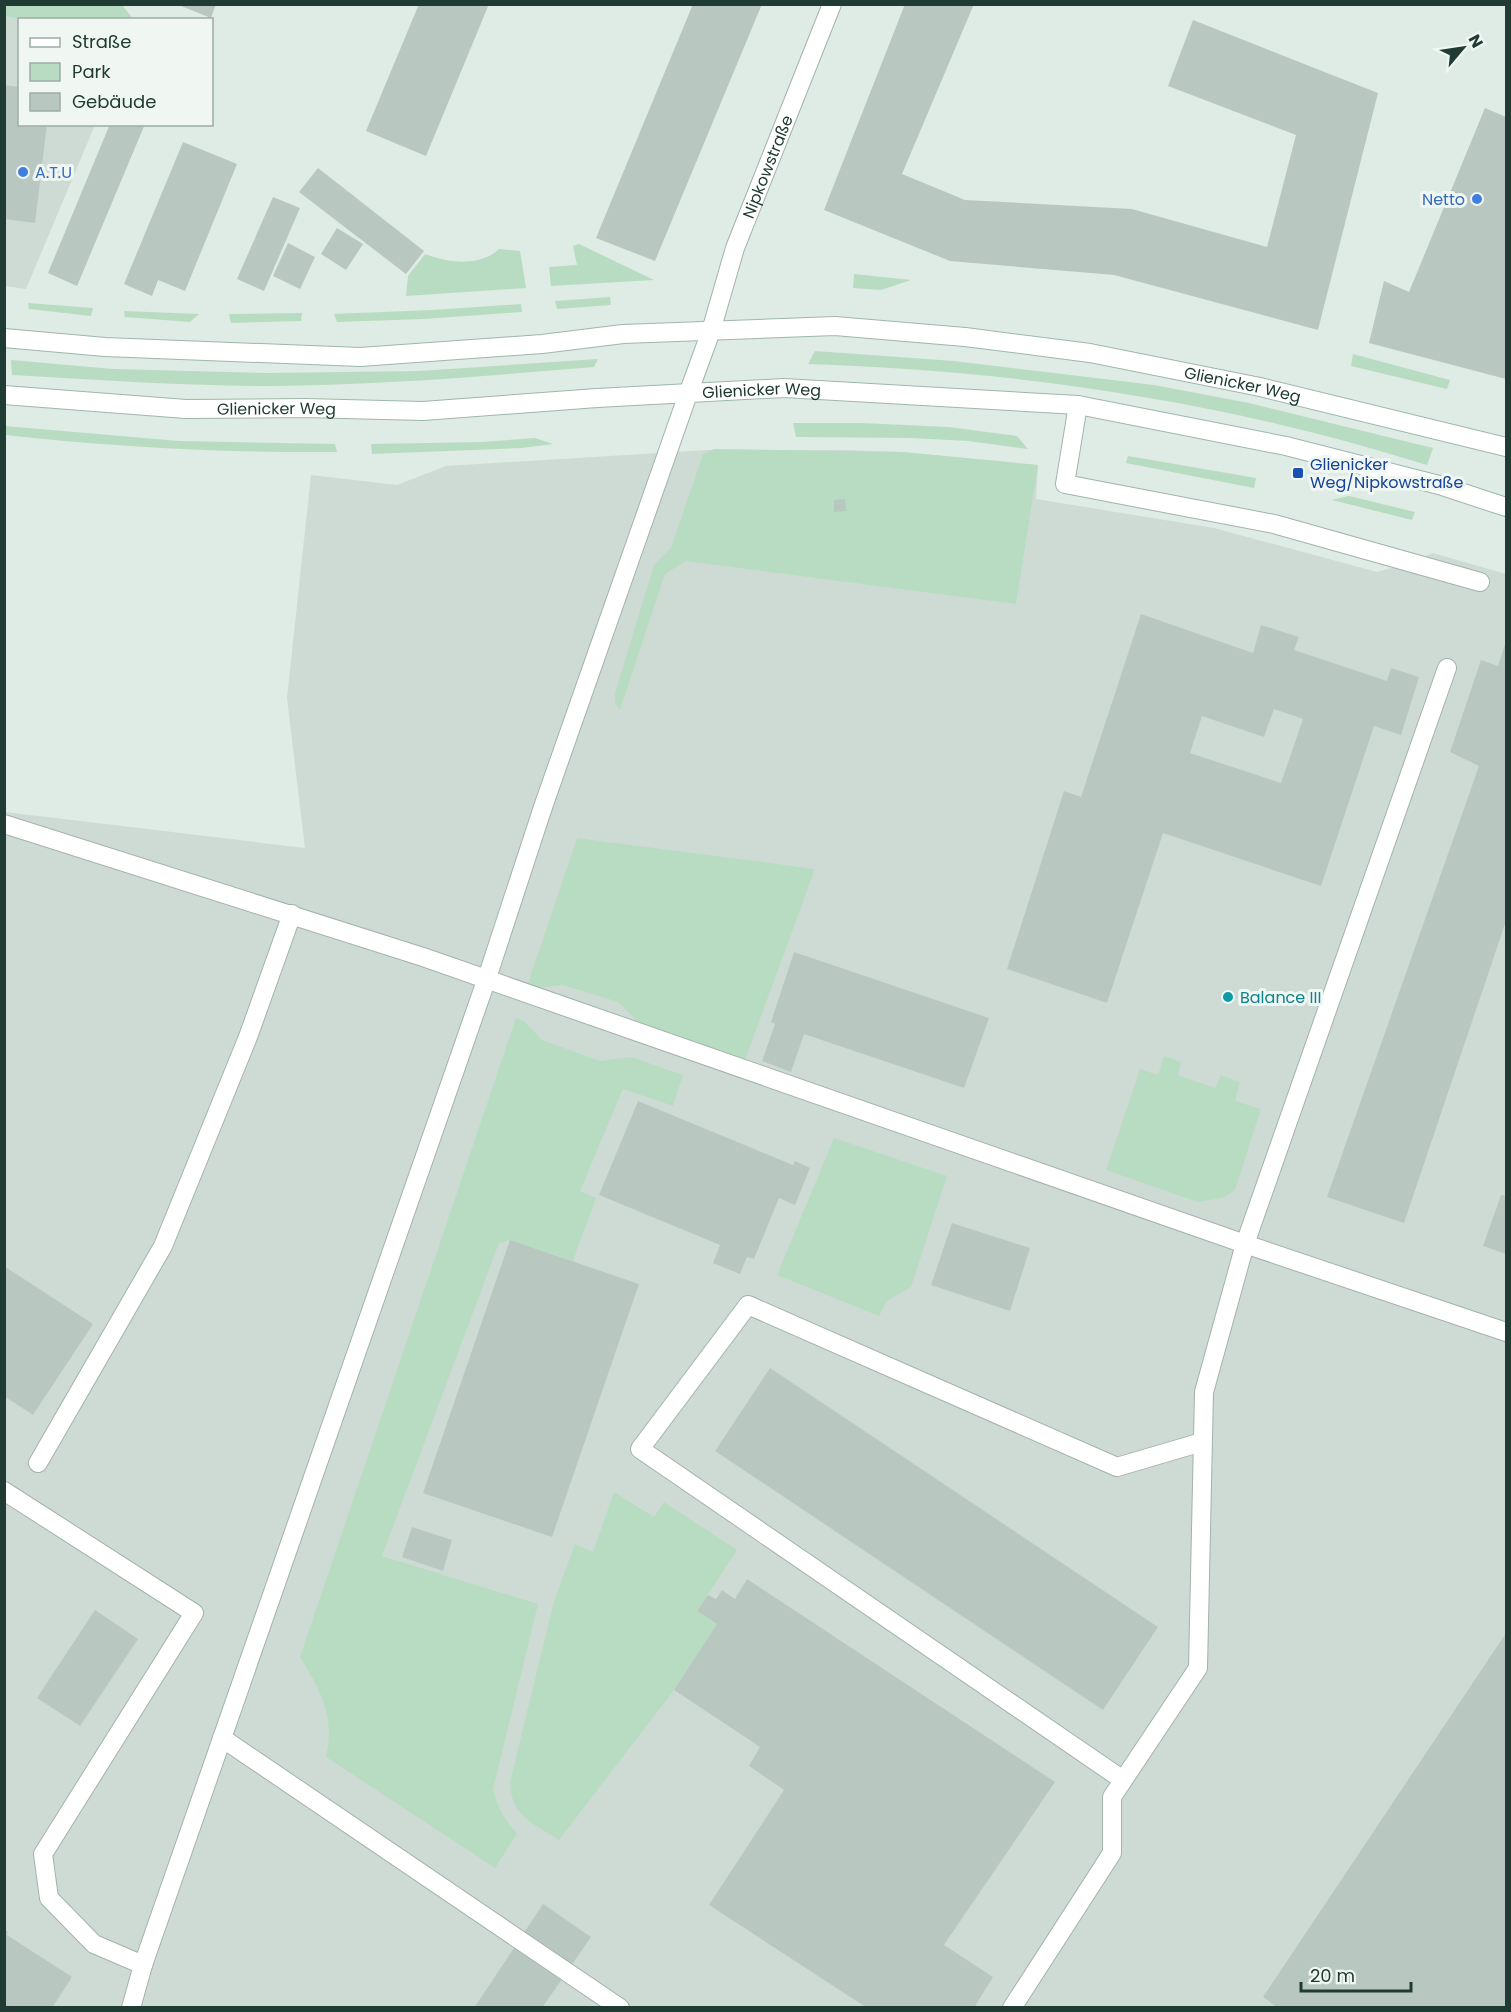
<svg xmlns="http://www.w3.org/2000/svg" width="1511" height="2012" viewBox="0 0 1511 2012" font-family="Poppins,sans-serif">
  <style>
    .built { fill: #cedbd4 }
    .green { fill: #b8dcc1 }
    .building { fill: #b8c8c1; fill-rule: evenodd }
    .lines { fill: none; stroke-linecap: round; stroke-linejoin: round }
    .lane-casing { stroke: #a2b3ac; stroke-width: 20 }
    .street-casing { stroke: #a2b3ac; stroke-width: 20 }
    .secondary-casing { stroke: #9eb7ad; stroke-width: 20 }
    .lane { stroke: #fff; stroke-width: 18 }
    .street { stroke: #fff; stroke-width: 18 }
    .secondary { stroke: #fff; stroke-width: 18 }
    .shop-dot { fill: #3f7fe0; stroke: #f0f7f3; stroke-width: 2 }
    .transit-dot { fill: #1a4fb4; stroke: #f0f7f3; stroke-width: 2 }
    .culture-dot { fill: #0f9aa8; stroke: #f0f7f3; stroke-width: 2 }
    .labels { text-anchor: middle; stroke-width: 6; stroke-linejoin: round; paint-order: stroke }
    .street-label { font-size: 16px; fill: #203b33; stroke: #f0f7f3 }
    .shop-label { font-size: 16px; fill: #366cbe; stroke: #f0f7f3; text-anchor: start }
    .transit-label { font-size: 16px; fill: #164399; stroke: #f0f7f3; text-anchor: start }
    .culture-label { font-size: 16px; fill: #0d838f; stroke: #f0f7f3; text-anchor: start }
  </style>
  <rect width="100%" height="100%" fill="#dfebe5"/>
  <g class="built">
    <polygon points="5,5 122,5 133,19 20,20 20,124 95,125 26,289 5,286"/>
    <polygon points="707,450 843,450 902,452 1038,465 1036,499 1214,528 1377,572 1406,564 1433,553 1506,574 1506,2007 5,2008 5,812 305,848 287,698 311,475 397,485 446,466"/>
  </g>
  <g class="green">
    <polygon points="122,5 133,19 31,20 5,16 5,5"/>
    <polygon points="579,244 654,280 551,286 549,267 577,265 573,246"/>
    <path d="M 499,249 L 520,251 L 526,288 L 406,296 L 408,276 L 425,254 C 448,263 480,267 499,249 Z"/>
    <polygon points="854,274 911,280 881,290 853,288"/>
    <polygon points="610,297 611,305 557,309 555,301"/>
    <polygon points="28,303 93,308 91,316 29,309"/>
    <polygon points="521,304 522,312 424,319 337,322 334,314 432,310"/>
    <polygon points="124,311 199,314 190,322 125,317"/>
    <polygon points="302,313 301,321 231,323 229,314"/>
    <path d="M 815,351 L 954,361 L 1154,385 L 1249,403 L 1433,448 L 1427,465 C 1224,401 1020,371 808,364 Z"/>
    <polygon points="1353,354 1450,380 1447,389 1351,366"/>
    <path d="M 598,359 L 594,367 C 487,376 379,385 271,386 C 185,386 98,380 12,375 L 11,360 L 113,369 L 268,373 L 419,371 Z"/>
    <polygon points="793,423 861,423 949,427 1017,436 1028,449 968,441 911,438 796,437"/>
    <path d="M 5,426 L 179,441 L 335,444 L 337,452 C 226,453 115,447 5,435 Z"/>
    <polygon points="535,438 553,444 522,448 372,454 371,444 482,442"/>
    <polygon points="714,449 902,452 1038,465 1016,604 686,561 665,574 620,710 615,703 615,693 654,565 671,548 703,454"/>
    <polygon points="1128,456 1256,478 1254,488 1126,463"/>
    <polygon points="1349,496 1415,512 1412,520 1332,500"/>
    <polygon points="577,838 815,869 745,1060 641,1025 618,1002 563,985 537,988 527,986"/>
    <path d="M 516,1018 L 524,1021 L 542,1040 L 600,1061 L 631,1057 L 683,1075 L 673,1106 L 623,1089 L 580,1191 L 596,1198 L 573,1261 L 510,1240 L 499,1243 L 382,1556 L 538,1604 L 493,1790 C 498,1808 505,1820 517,1834 L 495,1868 L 326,1757 C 335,1716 321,1691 300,1657 Z"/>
    <polygon points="1164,1056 1181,1062 1178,1075 1215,1088 1221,1075 1240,1082 1235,1101 1261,1109 1235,1190 1223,1198 1197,1202 1106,1170 1140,1069 1158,1075"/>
    <polygon points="834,1138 947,1176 911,1287 887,1301 879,1316 777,1275"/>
    <path d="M 614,1492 L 654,1517 L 664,1502 L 737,1550 L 697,1611 L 717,1624 L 674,1690 L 559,1840 C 533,1823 511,1817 510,1782 L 554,1601 L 575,1544 L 593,1552 Z"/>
  </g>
  <g class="building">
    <polygon points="176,4 216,4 211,18"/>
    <polygon points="419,4 489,4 426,156 366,131"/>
    <polygon points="693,4 762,4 655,261 596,238"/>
    <polygon points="905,4 974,4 902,174 965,200 1132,209 1267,247 1296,135 1168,86 1193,20 1378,93 1318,330 1114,275 950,261 824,210"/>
    <polygon points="4,85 20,87 20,124 47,124 35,223 4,219"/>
    <polygon points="1485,108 1506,117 1506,379 1369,343 1384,281 1409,292"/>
    <polygon points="110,124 145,124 77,286 48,273"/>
    <polygon points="183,142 237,164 185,291 158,280 152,296 124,284"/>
    <polygon points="318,168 424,251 406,274 299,192"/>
    <polygon points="273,197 300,208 264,291 237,279"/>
    <polygon points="337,228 363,244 346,270 321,254"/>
    <polygon points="288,243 315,257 300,289 273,276"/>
    <polygon points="845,499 846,511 834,512 834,500"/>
    <path d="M 1141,614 L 1253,653 L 1261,625 L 1299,637 L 1294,650 L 1387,681 L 1391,668 L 1419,677 L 1401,735 L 1374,726 L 1321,886 L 1163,833 L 1107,1003 L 1007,969 L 1064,791 L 1081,797 ZM 1274,709 L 1303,719 L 1281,783 L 1190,753 L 1202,716 L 1264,737 Z"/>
    <polygon points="1506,641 1506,921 1404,1223 1327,1197 1479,766 1450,752 1481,660 1498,666"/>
    <polygon points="794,952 989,1018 964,1088 804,1034 791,1072 762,1061 775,1024 771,1022"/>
    <polygon points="638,1101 793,1165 795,1161 810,1168 795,1205 779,1198 754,1259 747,1257 740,1274 713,1263 720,1245 599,1195"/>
    <polygon points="1501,1195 1506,1196 1506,1254 1483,1246"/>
    <polygon points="952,1223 1030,1248 1010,1311 931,1285"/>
    <polygon points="510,1240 639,1284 552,1537 423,1493"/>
    <polygon points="4,1266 93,1324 33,1415 4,1396"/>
    <polygon points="770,1368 1158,1627 1103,1710 715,1451"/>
    <polygon points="412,1527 452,1540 443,1571 402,1557"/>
    <polygon points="747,1579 1055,1782 944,1945 993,1977 974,2008 867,2008 709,1905 784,1790 749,1766 760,1747 674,1690 717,1624 697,1611 708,1595 716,1599 722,1590 735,1599"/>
    <polygon points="95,1610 138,1639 80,1726 37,1698"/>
    <polygon points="1506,1633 1506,2008 1278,2008 1263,1997"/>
    <polygon points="543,1904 591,1937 542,2008 474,2008"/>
    <polygon points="4,1930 8,1932 7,1935 72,1977 52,2008 4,2008"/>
  </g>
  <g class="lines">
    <g class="lane-casing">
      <g id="lane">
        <polyline points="1078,405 1065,484 1274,524 1480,582"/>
        <polyline points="4,824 423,957 1245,1244 1506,1332"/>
        <polyline points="38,1463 163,1246 248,1037 292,914"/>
        <polyline points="4,1491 194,1613 43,1854 49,1898 94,1944 143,1965"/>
        <polyline points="222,1738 620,2008"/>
        <polyline points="1123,1780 640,1449 748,1305 1117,1467 1202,1442"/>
        <polyline points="131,2008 143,1965 487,978 543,807"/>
        <polyline points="1012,2008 1112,1853 1112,1797 1198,1668 1204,1392 1245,1244 1447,668"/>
      </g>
    </g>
    <g class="street-casing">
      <g id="street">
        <path id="s1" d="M 711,331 L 735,248 L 832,4"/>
        <polyline points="543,807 688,394"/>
      </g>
    </g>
    <g class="secondary-casing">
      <g id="secondary">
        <path id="s2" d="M 4,338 L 105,347 L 360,357 L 542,344 L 623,334 L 835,326 L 965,337 L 1090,353 L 1260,387 L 1506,447"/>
        <polyline points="688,394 711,331"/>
        <path id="s3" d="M 4,395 L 186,409 L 305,408 L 423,411 L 597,398 L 784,388 L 1078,405 L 1286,446 L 1439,485 L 1506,507"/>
      </g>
    </g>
    <use href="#lane" class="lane"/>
    <use href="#street" class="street"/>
    <use href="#secondary" class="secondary"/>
  </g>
  <g class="shop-dot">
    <circle cx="23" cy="172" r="6"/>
    <circle cx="1477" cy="199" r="6"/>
  </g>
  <rect class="transit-dot" x="1292" y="467" width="12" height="12" rx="3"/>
  <circle class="culture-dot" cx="1228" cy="997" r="6"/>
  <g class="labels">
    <g class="street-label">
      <text dy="6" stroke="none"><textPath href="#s1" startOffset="174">Nipkowstraße</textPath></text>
      <text dy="6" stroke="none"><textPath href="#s2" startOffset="1245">Glienicker Weg</textPath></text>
      <text dy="6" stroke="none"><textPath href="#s3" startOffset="759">Glienicker Weg</textPath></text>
      <text dy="6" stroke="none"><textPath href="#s3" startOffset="273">Glienicker Weg</textPath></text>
    </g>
    <g class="shop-label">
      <text x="35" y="178">A.T.U</text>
      <text x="1465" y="205" text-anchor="end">Netto</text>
    </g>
    <g class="transit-label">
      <text x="1310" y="470">Glienicker<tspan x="1310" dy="18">Weg/Nipkowstraße</tspan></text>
    </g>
    <g class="culture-label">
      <text x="1240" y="1003">Balance III</text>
    </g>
  </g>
  <rect width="1511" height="2012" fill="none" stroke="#203b33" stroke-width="12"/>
  <rect x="18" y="18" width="195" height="108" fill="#f0f7f3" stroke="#9daca6" stroke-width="1.5"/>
  <rect x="30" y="38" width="30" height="9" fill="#ffffff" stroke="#9daca6" stroke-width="1.5"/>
  <text x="72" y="48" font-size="18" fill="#203b33">Straße</text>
  <rect x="30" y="63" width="30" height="18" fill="#b8dcc1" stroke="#9daca6" stroke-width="1.5"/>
  <text x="72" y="78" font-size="18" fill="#203b33">Park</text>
  <rect x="30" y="93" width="30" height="18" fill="#b8c8c1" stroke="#9daca6" stroke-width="1.5"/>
  <text x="72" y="108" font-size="18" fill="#203b33">Gebäude</text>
  <g transform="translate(1463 48) rotate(61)" stroke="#f0f7f3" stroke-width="4.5" paint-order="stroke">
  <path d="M0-4.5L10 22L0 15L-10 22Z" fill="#203b33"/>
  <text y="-9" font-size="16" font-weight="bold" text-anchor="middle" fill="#203b33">N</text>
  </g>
  <path d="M1301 1982v9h110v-9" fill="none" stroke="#203b33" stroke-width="3"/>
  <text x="1310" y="1982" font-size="18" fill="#203b33" stroke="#f0f7f3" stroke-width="4.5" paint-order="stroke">20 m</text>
</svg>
